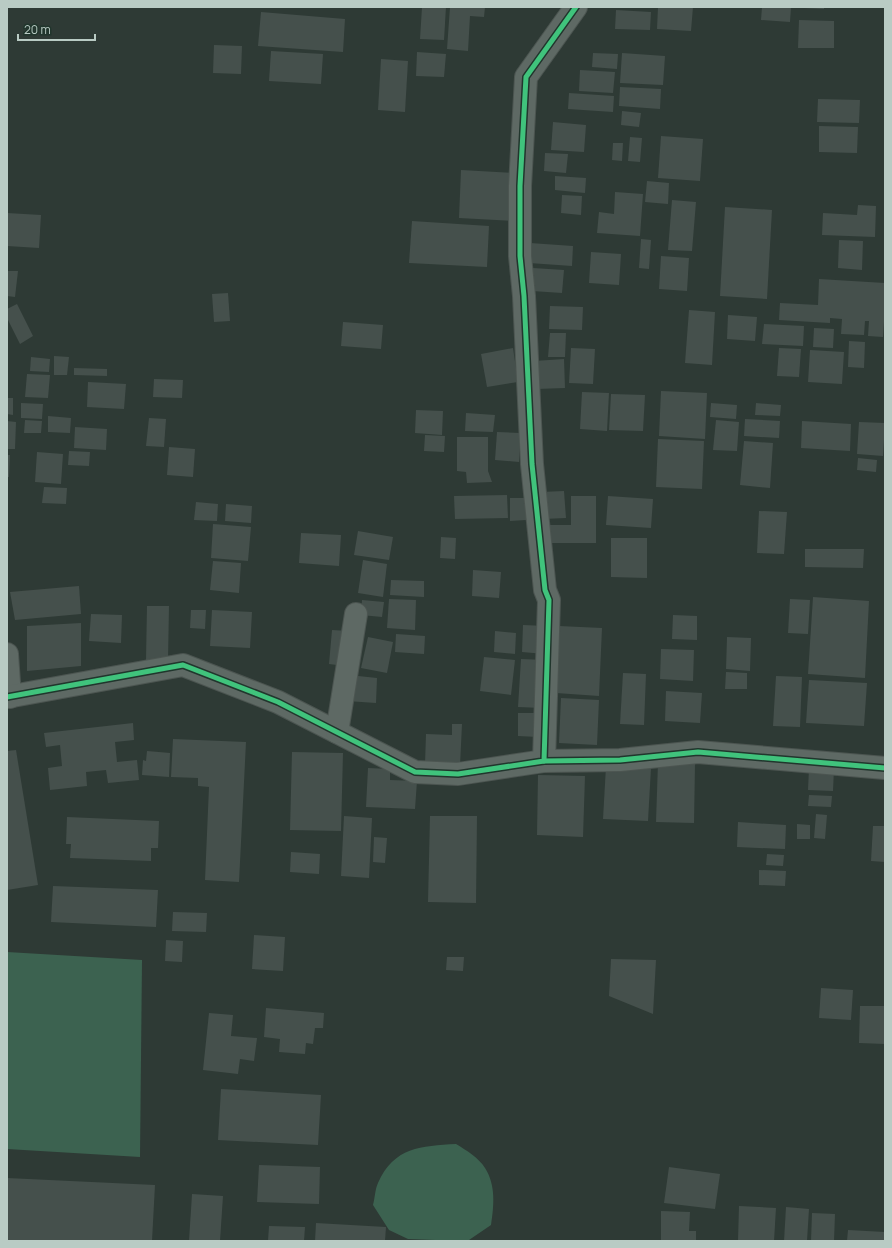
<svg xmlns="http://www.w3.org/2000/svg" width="892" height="1248" viewBox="0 0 892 1248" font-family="Manrope,sans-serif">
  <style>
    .water { fill: #3c6250 }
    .building { fill: #45504c }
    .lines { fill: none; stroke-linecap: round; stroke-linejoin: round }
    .minor-casing { stroke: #4c5551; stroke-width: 24 }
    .minor { stroke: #5e6964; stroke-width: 22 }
    .cycleway-casing { stroke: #21362d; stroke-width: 8 }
    .cycleway { stroke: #40c37c; stroke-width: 5 }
  </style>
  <rect width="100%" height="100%" fill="#2e3a35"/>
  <g class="water">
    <polygon points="7,952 142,960 140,1157 7,1149"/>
    <path d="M 456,1144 C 466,1150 479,1158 485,1168 C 496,1185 494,1206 491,1225 L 469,1240 L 435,1240 L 408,1239 L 389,1230 L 373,1205 C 375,1198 375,1189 378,1183 C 394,1147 421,1146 456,1144 Z"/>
  </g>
  <g class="building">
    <polygon points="422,7 446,7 444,40 420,39"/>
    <polygon points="450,7 485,7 484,17 470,16 468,51 447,49"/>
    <polygon points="658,7 693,7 691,31 657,29"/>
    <polygon points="762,7 791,7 790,22 761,20"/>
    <polygon points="804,7 824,7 824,9 804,8"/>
    <polygon points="616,10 651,12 650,30 615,29"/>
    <polygon points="261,12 345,19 343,52 258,46"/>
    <polygon points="799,20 834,21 834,48 798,48"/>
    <polygon points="214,45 242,46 241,74 213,73"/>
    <polygon points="271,51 323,54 321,84 269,81"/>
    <polygon points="417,52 446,54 444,77 416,76"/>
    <polygon points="593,53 618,54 617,69 592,67"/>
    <polygon points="622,53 665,56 663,85 620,83"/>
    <polygon points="381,59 408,61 405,112 378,110"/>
    <polygon points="580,70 615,72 613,93 579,91"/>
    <polygon points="620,87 661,89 660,109 619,106"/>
    <polygon points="569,93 614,96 613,112 568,109"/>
    <polygon points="818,99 860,100 859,123 817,122"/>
    <polygon points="622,111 641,113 639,127 621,125"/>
    <polygon points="553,122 586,125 584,152 551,150"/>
    <polygon points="819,126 858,127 857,153 819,152"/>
    <polygon points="661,136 703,139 700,181 658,178"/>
    <polygon points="630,137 642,138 640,162 628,161"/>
    <polygon points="613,143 623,143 622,161 612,160"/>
    <polygon points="545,153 568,154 566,173 544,171"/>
    <polygon points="461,170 516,173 514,221 459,218"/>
    <polygon points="555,176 586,178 585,193 555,190"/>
    <polygon points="647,181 669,183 668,204 645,202"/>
    <polygon points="615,192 643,194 640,236 597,233 599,212 614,214"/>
    <polygon points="562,195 582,196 581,215 561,213"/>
    <polygon points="672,200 696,202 692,251 668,250"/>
    <polygon points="858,205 876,206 875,237 822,235 823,213 857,215"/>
    <polygon points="725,207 772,210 767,299 720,296"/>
    <polygon points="7,213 41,215 39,248 7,246"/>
    <polygon points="412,221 489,226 487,267 409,263"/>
    <polygon points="641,239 651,240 649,269 639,268"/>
    <polygon points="839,240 863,241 862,270 838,268"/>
    <polygon points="530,243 573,246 572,266 529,263"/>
    <polygon points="591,252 621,254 619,285 589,283"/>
    <polygon points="661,256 689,258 687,291 659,289"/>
    <polygon points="533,268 564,270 562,293 532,291"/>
    <polygon points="7,271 18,271 15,297 7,296"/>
    <polygon points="819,279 885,283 885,322 884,322 883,337 868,336 869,321 865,321 864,335 841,334 842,319 830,318 830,323 779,320 780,303 818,305"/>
    <polygon points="228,293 230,321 214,322 212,294"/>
    <polygon points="17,304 33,336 20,344 7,318 7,309"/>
    <polygon points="550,306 583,307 582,330 549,329"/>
    <polygon points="689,310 715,312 712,365 685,363"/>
    <polygon points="728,315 757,317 755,341 727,339"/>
    <polygon points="343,322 383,325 381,349 341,346"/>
    <polygon points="764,324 804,326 803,346 762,344"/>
    <polygon points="814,328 834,329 833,348 813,347"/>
    <polygon points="550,333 566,333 565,357 548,357"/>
    <polygon points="849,341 865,342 864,368 848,367"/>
    <polygon points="513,348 518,382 487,387 481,354"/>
    <polygon points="571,348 595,349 593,384 569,383"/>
    <polygon points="779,348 801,349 799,377 777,376"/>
    <polygon points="810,350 844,352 842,384 808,382"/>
    <polygon points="54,356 69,357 67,375 54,375"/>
    <polygon points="31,357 50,359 49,372 30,371"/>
    <polygon points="564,359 565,388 536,389 534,361"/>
    <polygon points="74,368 107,369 107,376 74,375"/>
    <polygon points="27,374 50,375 48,398 25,397"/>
    <polygon points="154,379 183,380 182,398 153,397"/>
    <polygon points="88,382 126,384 124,409 87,407"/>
    <polygon points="661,391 707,393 705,439 659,436"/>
    <polygon points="582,392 609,393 607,431 580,429"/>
    <polygon points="611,394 645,395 643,431 609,430"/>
    <polygon points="7,398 13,398 13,415 7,414"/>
    <polygon points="21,403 43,404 42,419 21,418"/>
    <polygon points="711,403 737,405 736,419 710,417"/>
    <polygon points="756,403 781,405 780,416 755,415"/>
    <polygon points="416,410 443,411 442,435 415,433"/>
    <polygon points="466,413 495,415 493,432 465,431"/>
    <polygon points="48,416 71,418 70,433 48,432"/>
    <polygon points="149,418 166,419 164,447 146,446"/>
    <polygon points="745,419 780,421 779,438 744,436"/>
    <polygon points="25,420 42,421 41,433 24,433"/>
    <polygon points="716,420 739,422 737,451 713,450"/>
    <polygon points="7,421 16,422 15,449 7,449"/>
    <polygon points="802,421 851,424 850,451 801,448"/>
    <polygon points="859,422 885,423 883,456 857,454"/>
    <polygon points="75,427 107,429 106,450 74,448"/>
    <polygon points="497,432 520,433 519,462 495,460"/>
    <polygon points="425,435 445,436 444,452 424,451"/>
    <polygon points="457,437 488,437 488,471 492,482 467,483 466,472 457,471"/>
    <polygon points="658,439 704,441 702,489 656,487"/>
    <polygon points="744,441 773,443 770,488 740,485"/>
    <polygon points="169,447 195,449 193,477 167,475"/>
    <polygon points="69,451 90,452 89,466 68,465"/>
    <polygon points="37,452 63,454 61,484 35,482"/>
    <polygon points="7,455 10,455 9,477 7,477"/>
    <polygon points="858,458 877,460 876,472 857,470"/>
    <polygon points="44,487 67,488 66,504 42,503"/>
    <polygon points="564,491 566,518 543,519 541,492"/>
    <polygon points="507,495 508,518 455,519 454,496"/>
    <polygon points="571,496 596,496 596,543 545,543 544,525 571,525"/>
    <polygon points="608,496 653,499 651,528 606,525"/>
    <polygon points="510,498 526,498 526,520 510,521"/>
    <polygon points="196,502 218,504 217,521 194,520"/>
    <polygon points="226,504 252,506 251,523 225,521"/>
    <polygon points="759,511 787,512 784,554 757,553"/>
    <polygon points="213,524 251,527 248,561 211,558"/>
    <polygon points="358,531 393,537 389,560 354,555"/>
    <polygon points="301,533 341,535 339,566 299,563"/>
    <polygon points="441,537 456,538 455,559 440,558"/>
    <polygon points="611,538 647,538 647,578 611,577"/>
    <polygon points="805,549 864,549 863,568 805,567"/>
    <polygon points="363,560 387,564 383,597 358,593"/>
    <polygon points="213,561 241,563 239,593 210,590"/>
    <polygon points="473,570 501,572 499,598 472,596"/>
    <polygon points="391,580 424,581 424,597 390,595"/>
    <polygon points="79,586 81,614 15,620 10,592"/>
    <polygon points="813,597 869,601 865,678 808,674"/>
    <polygon points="389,599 416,600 415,630 387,628"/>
    <polygon points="790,599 810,600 808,634 788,633"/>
    <polygon points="362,600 384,602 382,617 361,615"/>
    <polygon points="147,606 169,606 168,660 146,660"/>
    <polygon points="191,610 206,610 205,629 190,628"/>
    <polygon points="212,610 252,612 250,648 210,646"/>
    <polygon points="91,614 122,615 121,643 89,641"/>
    <polygon points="673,615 697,616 697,640 672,639"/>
    <polygon points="81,623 81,666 27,671 27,626"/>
    <polygon points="523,625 546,626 545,654 522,652"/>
    <polygon points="559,626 602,628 599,696 556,693"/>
    <polygon points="332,630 349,631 345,666 329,664"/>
    <polygon points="495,631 516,633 515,654 494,652"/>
    <polygon points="396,634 425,636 424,654 395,652"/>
    <polygon points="368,637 393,642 387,673 361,668"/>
    <polygon points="727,637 751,638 750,671 726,669"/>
    <polygon points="661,649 694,650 693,681 660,679"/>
    <polygon points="484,657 515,660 511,695 480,691"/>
    <polygon points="521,659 545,660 542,708 518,707"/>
    <polygon points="726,672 747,673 747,689 725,689"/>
    <polygon points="623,673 646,674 644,725 620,724"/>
    <polygon points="349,675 377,678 376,703 347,701"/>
    <polygon points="776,676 802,677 800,727 773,726"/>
    <polygon points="809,680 867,683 864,726 806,723"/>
    <polygon points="666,691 702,693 700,723 665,721"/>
    <polygon points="561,698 599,700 597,745 559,743"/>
    <polygon points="518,713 538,713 538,737 518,736"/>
    <polygon points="133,723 134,740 115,742 117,762 137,760 139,780 108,783 106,770 86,772 87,786 50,790 48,768 62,766 60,745 46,747 44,733"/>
    <polygon points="452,724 462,724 460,766 425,764 426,734 452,735"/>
    <polygon points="173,739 246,742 239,882 205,880 209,787 198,786 198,778 171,777"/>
    <polygon points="16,750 38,885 7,890 7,751"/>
    <polygon points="147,751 170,753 169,777 142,775 143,760 146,761"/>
    <polygon points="292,752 343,753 341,831 290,830"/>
    <polygon points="658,762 695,764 694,823 656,822"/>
    <polygon points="606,766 651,768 648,821 603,819"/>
    <polygon points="368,768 390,769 390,780 417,781 415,809 366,807"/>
    <polygon points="809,768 834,769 833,791 808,790"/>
    <polygon points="538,775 585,776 583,837 537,835"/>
    <polygon points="809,795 832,796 831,807 808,806"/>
    <polygon points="816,814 827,815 825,839 814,838"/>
    <polygon points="344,816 372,818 369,878 341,876"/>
    <polygon points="430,816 477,816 476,903 428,902"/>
    <polygon points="67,817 159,821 158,848 151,848 151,861 70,858 71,844 66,844"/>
    <polygon points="738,822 786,825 785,849 737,847"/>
    <polygon points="797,824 810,825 810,839 797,839"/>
    <polygon points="873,826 885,826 885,862 871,861"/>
    <polygon points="374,837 387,838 385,863 373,862"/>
    <polygon points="291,852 320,854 319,874 290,872"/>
    <polygon points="767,854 784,855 783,866 766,865"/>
    <polygon points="759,870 786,871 785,886 759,885"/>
    <polygon points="53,886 158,890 156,927 51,922"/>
    <polygon points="173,912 207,913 206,932 172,931"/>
    <polygon points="254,935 285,937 283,971 252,969"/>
    <polygon points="166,940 183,941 182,962 165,961"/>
    <polygon points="447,957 464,957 463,971 446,970"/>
    <polygon points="611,959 656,960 653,1014 609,996"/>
    <polygon points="821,988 853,990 851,1020 819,1018"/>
    <polygon points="860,1006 885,1006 885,1044 859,1043"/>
    <polygon points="266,1008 324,1013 323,1028 315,1028 313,1044 306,1043 305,1054 279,1052 280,1039 264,1037"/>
    <polygon points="209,1013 233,1015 231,1036 257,1038 254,1061 240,1059 238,1074 203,1070"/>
    <polygon points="221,1089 321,1095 318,1145 218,1140"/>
    <polygon points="259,1165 320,1167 319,1204 257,1202"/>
    <polygon points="669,1167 720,1174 715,1209 664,1203"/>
    <polygon points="7,1178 155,1185 152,1241 7,1241"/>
    <polygon points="192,1194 223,1196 220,1241 189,1241"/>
    <polygon points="739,1206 776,1208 774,1241 738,1241"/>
    <polygon points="786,1207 809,1209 807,1241 784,1241"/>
    <polygon points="661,1211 690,1212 689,1231 696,1231 696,1241 661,1241"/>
    <polygon points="812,1213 835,1214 834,1241 811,1241"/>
    <polygon points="316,1223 386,1227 385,1241 315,1241"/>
    <polygon points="269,1226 305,1227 304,1241 268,1241"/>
    <polygon points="848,1230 885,1232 885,1241 847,1241"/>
  </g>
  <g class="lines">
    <g class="minor-casing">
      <g id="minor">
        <polyline points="7,654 10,697"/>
        <polyline points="7,697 183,665 278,702 415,772 458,774 544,761 549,600 545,590 532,464 524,296 520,256 520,186 526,77 576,7"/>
        <polyline points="337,732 356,614"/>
        <polyline points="544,761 620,760 698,752 885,768"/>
      </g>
    </g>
    <use href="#minor" class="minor"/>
    <g class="cycleway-casing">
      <g id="cycleway">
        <polyline points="7,697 183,665 278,702 415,772 458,774 544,761 549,600 545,590 532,464 524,296 520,256 520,186 526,77 576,7"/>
        <polyline points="544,761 620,760 698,752 885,768"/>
      </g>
    </g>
    <use href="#cycleway" class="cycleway"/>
  </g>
  <rect width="892" height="1248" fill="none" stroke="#b9cbc4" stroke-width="16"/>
  <path d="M18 34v6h77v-6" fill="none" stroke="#b9cbc4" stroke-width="2"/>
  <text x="24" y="34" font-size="12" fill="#b9cbc4" stroke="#21362d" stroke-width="3" paint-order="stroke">20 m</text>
</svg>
